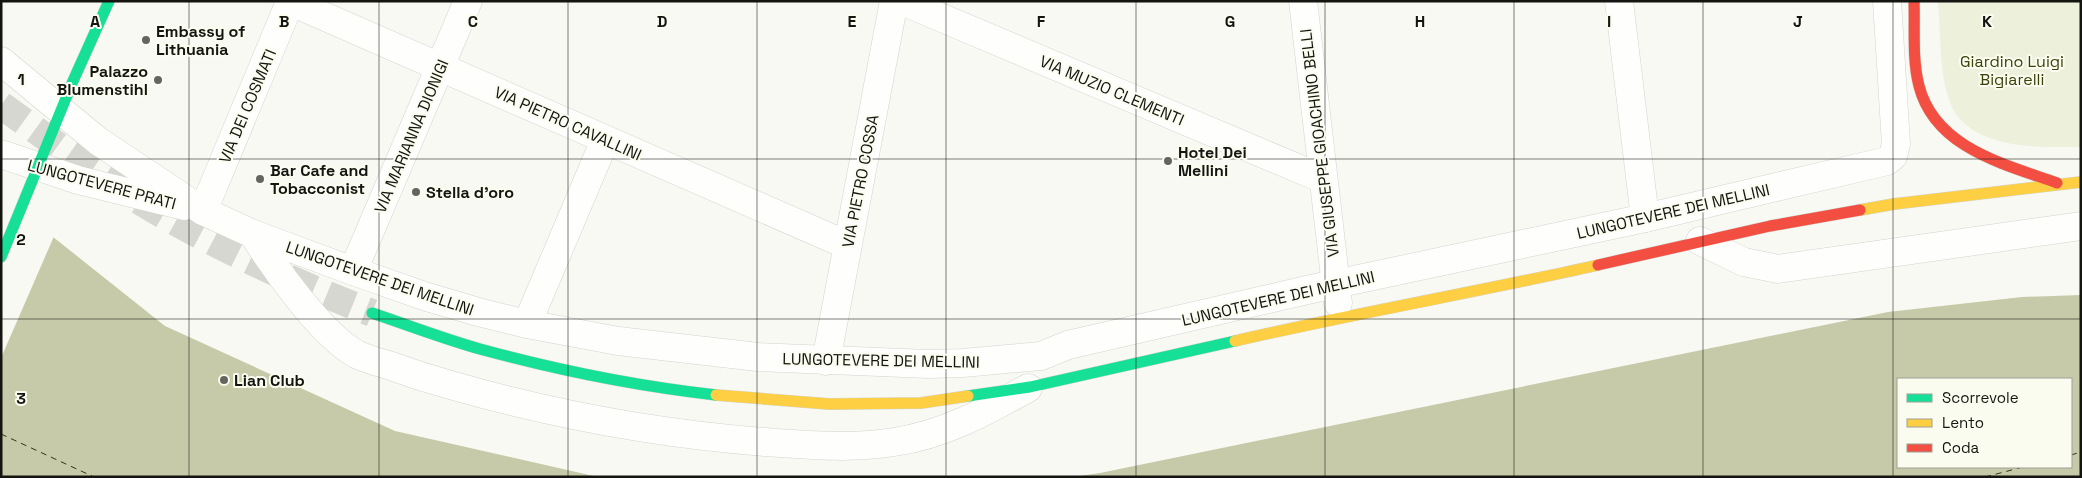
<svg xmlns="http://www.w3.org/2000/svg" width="2082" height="478" viewBox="0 0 2082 478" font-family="'Space Grotesk',sans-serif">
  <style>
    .green { fill: #edf0db }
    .water { fill: #c6caa8; fill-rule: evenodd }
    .pier { fill: #f8f9f2 }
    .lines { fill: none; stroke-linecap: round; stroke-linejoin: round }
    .ferry { stroke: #313410; stroke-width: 1; stroke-dasharray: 6 5; stroke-linecap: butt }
    .primary-tunnel { stroke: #d6d7d0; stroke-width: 28; stroke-dasharray: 28 14; stroke-linecap: butt }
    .street-casing { stroke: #d3d4ce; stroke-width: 29 }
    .fast-casing { stroke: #d3d4ce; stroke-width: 12 }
    .slow-casing { stroke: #d3d4ce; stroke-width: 12 }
    .jam-casing { stroke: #d3d4ce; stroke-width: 12 }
    .street { stroke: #fefefd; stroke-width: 28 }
    .fast { stroke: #16e098; stroke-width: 11 }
    .slow { stroke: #ffcf43; stroke-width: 11 }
    .jam { stroke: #f24e42; stroke-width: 11 }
    .grid { fill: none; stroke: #141511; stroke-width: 1; stroke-opacity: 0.55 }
    .poi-dot { fill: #646560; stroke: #fafcef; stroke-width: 2 }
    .labels { text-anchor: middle; stroke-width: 4; stroke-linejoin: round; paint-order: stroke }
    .poi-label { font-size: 16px; font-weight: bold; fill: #141511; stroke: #fafcef; text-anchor: start }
    .park-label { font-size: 16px; fill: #3c4109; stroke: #fafcef }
    .street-label { font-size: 16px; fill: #141511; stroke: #fafcef }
    .grid-label { font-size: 16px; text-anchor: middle; font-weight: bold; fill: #141511; stroke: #fafcef; stroke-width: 4; stroke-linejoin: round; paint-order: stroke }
  </style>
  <rect width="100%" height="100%" fill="#f8f9f2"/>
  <path class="green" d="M 1938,1 L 2081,1 L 2081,147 C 2042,147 1986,150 1958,117 C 1949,106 1945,87 1943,74 C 1940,50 1940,25 1938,1 Z"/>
  <g class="water">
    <polygon points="1,209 43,229 165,326 395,431 598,477 1,477"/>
    <path d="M 2081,295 L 2081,477 L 1073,477 L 1100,473 L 1888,312 L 2022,297 ZM 1898,379 L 2071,379 L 2071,467 L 1898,467 Z"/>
  </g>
  <polygon class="pier" points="1,207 44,226 55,234 1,358"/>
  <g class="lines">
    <g class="ferry">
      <polyline points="1,434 94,477"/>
      <polyline points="2071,455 2081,452"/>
      <polyline points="1985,477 2023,467"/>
    </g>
    <path class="primary-tunnel" d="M 1,105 C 36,130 71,156 107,180 C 190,235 280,277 372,313"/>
    <g class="street-casing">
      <g id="street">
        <polyline points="289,1 847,245"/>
        <polyline points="902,1 1323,179"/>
        <polyline points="1303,1 1338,303"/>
        <polyline points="1619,1 1645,218"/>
        <polyline points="1,61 98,141 203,211 253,234 353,271 424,296 478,312 527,324 618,341 758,357 929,364 963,363 1041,356 1068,345 1307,290 1645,218 1887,161 1893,156 1896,144 1887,1"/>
        <polyline points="1,154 78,180 184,206"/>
        <polyline points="203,211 290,2"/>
        <path d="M 253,234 C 275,269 321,334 356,354 C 366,359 378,362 388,365 C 410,373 432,380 454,386 C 556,415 660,434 765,442 C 807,445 852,449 894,442 C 943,435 985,412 1028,388"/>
        <polyline points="1700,241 1744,262 1778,269 2081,226"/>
        <polyline points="353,271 468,1"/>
        <polyline points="527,324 605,140"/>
        <polyline points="826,361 894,1"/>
      </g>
    </g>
    <g class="fast-casing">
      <g id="fast">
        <polyline points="1,257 73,81 109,1"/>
        <path d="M 372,313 C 408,325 444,339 480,349 C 557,370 636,386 716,395"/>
        <polyline points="968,396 1030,387 1235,341"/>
      </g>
    </g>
    <g class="slow-casing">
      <g id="slow">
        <polyline points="1860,210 1894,204 2081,182"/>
        <path d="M 1235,341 C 1356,313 1478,292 1598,265"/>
        <polyline points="716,395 829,404 921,403 968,396"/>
      </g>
    </g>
    <g class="jam-casing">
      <g id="jam">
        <path d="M 1914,1 C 1915,29 1912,59 1919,86 C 1935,148 2004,164 2057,183"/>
        <polyline points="1598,265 1770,226 1860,210"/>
      </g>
    </g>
    <use href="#street" class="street"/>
    <use href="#fast" class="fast"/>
    <use href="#slow" class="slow"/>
    <use href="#jam" class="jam"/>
  </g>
  <path class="grid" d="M 189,1 L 189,477M 379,1 L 379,477M 568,1 L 568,477M 757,1 L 757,477M 946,1 L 946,477M 1136,1 L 1136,477M 1325,1 L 1325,477M 1514,1 L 1514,477M 1703,1 L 1703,477M 1893,1 L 1893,477M 1,159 L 2081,159M 1,319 L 2081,319"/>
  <g class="poi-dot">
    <circle cx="146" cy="40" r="5"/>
    <circle cx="158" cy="80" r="5"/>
    <circle cx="1168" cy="161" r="5"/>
    <circle cx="260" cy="179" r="5"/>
    <circle cx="416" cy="192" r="5"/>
    <circle cx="224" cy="380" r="5"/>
  </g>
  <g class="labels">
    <g class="poi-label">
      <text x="156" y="37">Embassy of<tspan x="156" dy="18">Lithuania</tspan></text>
      <text x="148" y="77" text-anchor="end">Palazzo<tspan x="148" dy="18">Blumenstihl</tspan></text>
      <text x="1178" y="158">Hotel Dei<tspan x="1178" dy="18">Mellini</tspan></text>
      <text x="270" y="176">Bar Cafe and<tspan x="270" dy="18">Tobacconist</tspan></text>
      <text x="426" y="198">Stella d'oro</text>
      <text x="234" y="386">Lian Club</text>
    </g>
    <g class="park-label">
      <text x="2012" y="67">Giardino Luigi<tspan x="2012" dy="18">Bigiarelli</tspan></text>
    </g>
    <g class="street-label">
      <text transform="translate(1112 90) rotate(23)" y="6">VIA MUZIO CLEMENTI</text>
      <text transform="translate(247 106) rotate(-67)" y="6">VIA DEI COSMATI</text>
      <text transform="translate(568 123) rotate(24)" y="6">VIA PIETRO CAVALLINI</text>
      <text transform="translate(411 136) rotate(-67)" y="6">VIA MARIANNA DIONIGI</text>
      <text transform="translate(1319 143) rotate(-97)" y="6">VIA GIUSEPPE GIOACHINO BELLI</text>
      <text transform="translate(860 181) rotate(-79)" y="6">VIA PIETRO COSSA</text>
      <text transform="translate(102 184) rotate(15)" y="6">LUNGOTEVERE PRATI</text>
      <text transform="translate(1673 211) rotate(-13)" y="6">LUNGOTEVERE DEI MELLINI</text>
      <text transform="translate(380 278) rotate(19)" y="6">LUNGOTEVERE DEI MELLINI</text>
      <text transform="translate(1278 298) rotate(-13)" y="6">LUNGOTEVERE DEI MELLINI</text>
      <text transform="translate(881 360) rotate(1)" y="6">LUNGOTEVERE DEI MELLINI</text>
    </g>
  </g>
  <g class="grid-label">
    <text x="95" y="27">A</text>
    <text x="284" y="27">B</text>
    <text x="473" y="27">C</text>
    <text x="662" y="27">D</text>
    <text x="852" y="27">E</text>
    <text x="1041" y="27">F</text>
    <text x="1230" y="27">G</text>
    <text x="1420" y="27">H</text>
    <text x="1609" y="27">I</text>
    <text x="1798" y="27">J</text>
    <text x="1987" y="27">K</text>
    <text x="21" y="85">1</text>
    <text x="21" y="245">2</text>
    <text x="21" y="404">3</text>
  </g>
  <rect width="2082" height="478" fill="none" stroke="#141511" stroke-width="5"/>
  <rect x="1897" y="378" width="175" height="90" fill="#fafcef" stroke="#9ea096"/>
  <rect x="1907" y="394" width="25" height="8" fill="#16e098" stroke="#9ea096"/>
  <text x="1942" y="403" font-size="15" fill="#141511">Scorrevole</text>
  <rect x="1907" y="419" width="25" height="8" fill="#ffcf43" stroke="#9ea096"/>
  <text x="1942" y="428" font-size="15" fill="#141511">Lento</text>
  <rect x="1907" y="444" width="25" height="8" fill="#f24e42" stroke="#9ea096"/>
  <text x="1942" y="453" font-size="15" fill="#141511">Coda</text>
</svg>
